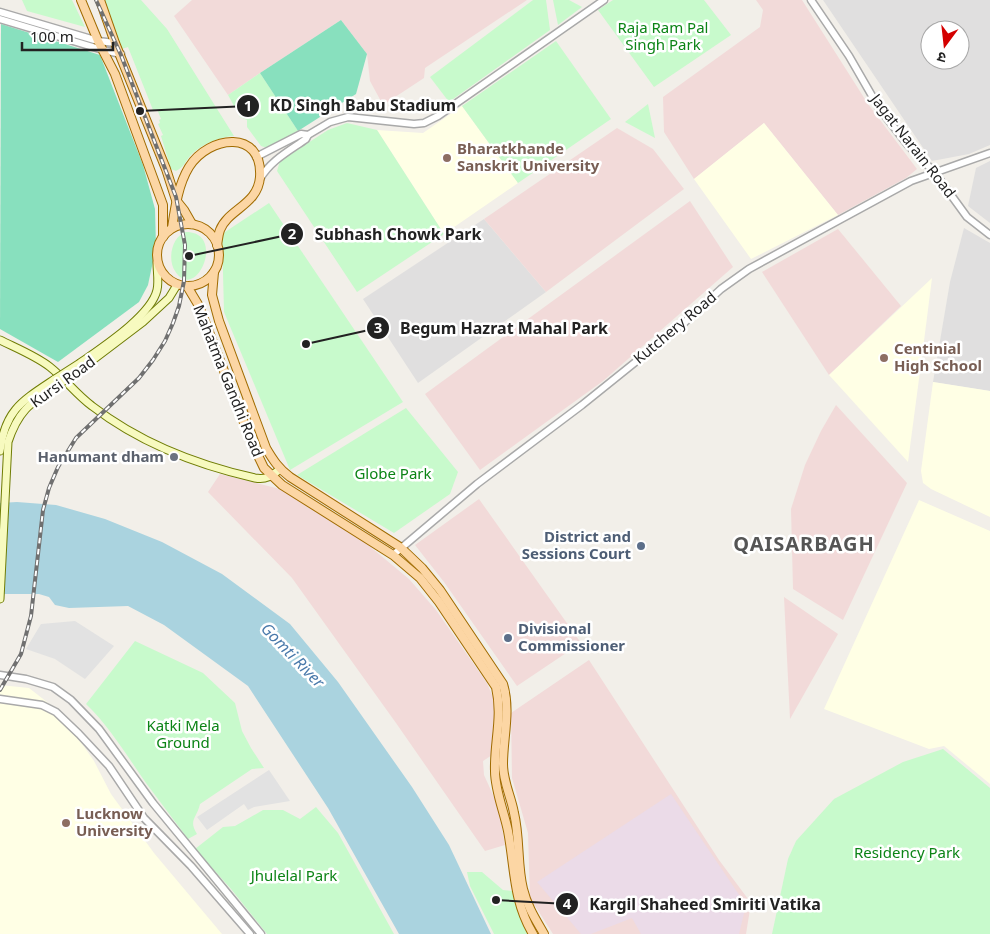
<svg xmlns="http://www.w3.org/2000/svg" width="990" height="934" viewBox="0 0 990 934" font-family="'Noto Sans','Noto Sans Devanagari',sans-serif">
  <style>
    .residential { fill: #e0dfdf; fill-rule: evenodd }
    .commercial { fill: #f2dad9 }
    .industrial { fill: #ebdbe8 }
    .education { fill: #ffffe5 }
    .park { fill: #c8facc }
    .pitch { fill: #88e0be }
    .parking { fill: #e2e2e2 }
    .water { fill: #aad3df }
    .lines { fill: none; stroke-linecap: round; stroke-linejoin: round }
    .tertiary-casing { stroke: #a9a9a9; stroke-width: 9 }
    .secondary-casing { stroke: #707d05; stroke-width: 9 }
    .primary-casing { stroke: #a06b00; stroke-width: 10 }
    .tertiary { stroke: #fff; stroke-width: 6 }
    .secondary { stroke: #f7fabf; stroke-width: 7 }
    .primary { stroke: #fcd6a4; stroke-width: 8 }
    .rail-casing { stroke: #707070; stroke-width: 4 }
    .rail { stroke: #fff; stroke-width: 2; stroke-dasharray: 5.5; stroke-linecap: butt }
    .secondary-bridge-casing { stroke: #707d05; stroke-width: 9; stroke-linecap: butt }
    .secondary-bridge { stroke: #f7fabf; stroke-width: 7 }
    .education-dot { fill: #8d6e63; stroke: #fff; stroke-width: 2 }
    .worship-dot { fill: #6b7280; stroke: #fff; stroke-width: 2 }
    .service-dot { fill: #5c6f8a; stroke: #fff; stroke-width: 2 }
    .labels { text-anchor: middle; stroke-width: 5; stroke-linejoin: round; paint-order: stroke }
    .park-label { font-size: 15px; fill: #0c8416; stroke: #fff }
    .street-label { font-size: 15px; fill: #222; stroke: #fff }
    .education-label { font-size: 15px; font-weight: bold; fill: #785e54; stroke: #fff; text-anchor: start }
    .worship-label { font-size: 15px; font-weight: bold; fill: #5b616d; stroke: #fff; text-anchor: end }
    .service-label { font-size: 15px; font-weight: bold; fill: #4e5e75; stroke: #fff; text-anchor: end }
    .water-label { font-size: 16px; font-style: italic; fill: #4a7aab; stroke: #fff }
    .district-label { font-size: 20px; font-weight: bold; letter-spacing: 1px; fill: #555; stroke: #fff }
    .leader { fill: none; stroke: #222; stroke-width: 2 }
    .callout-dot { fill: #222; stroke: #fff; stroke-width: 2 }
    .mark-label { font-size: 15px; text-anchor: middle; font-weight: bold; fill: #fff }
    .callout-label { font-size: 16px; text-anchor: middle; font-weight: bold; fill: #222; stroke: #fff; stroke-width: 5; stroke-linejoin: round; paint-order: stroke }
  </style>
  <rect width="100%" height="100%" fill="#f2efe9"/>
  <g class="residential">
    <path d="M 823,0 L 990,0 L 990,145 L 969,154 L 932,161 ZM 930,30 L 960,30 L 960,60 L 930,60 Z"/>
    <polygon points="990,161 990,223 968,206 976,168"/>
    <polygon points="484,219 546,292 418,383 363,299"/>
    <polygon points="964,228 990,243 990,391 933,382 950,282"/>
  </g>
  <g class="commercial">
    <polygon points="192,0 527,0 425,68 424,78 383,105 370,81 367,54 341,20 260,73 228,95 174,16"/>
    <polygon points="756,0 802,0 868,104 917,169 906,178 838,215 764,123 694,179 664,132 663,97 760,27 763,10"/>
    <polygon points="617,128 653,149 684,189 546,292 484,219"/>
    <polygon points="690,201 733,267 603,381 480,470 425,394"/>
    <polygon points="838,229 901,306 829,375 762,272"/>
    <polygon points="836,405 907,483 843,620 793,589 791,509 805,465 821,431"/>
    <polygon points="220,474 284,490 350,530 409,579 436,610 487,683 495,702 492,755 483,761 484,775 498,806 505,845 485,851 396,723 292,578 208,492"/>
    <polygon points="479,499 581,643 517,686 444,582 415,545"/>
    <polygon points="784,597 838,634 790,719"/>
    <polygon points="589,660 719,860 751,903 746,934 553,934 530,898 528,833 512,778 511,713"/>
  </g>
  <polygon class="industrial" points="671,794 746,905 739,934 641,934 632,918 591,934 581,934 537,882"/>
  <g class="education">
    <polygon points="462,106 518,183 444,234 377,130 423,133"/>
    <polygon points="764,123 838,215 751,259 694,179"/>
    <polygon points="932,278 924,341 908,462 829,375"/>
    <polygon points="933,382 990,391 990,517 931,489 923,483 921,471"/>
    <polygon points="919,500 990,531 990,784 944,746 929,749 824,709"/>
    <polygon points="0,685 29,688 60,712 94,761 111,794 154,853 222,934 0,934"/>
  </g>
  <g class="park">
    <polygon points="22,0 72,0 85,27 27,11"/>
    <path d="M 104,0 L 141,0 L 167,29 L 234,136 C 220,137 204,143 193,153 C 186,159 185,167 176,171 L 171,169 L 161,136 L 163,135 L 158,124 L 160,123 L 159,120 L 161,119 L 157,109 L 153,110 L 128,47 L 122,49 Z"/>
    <polygon points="533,0 546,0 550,30 449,102 430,77"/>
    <polygon points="553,0 569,0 582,7 558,25"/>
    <polygon points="613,0 704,0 731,35 654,87 598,10"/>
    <polygon points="556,41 611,119 518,183 462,106"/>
    <polygon points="260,73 298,131 270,149 261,146 247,127 247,120 240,117 228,95"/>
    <polygon points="648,104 655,138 625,122"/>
    <polygon points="347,123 377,130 444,234 357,292 277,171 280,161 328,130"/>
    <polygon points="269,203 403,402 290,470 224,312 222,234"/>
    <path d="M 186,232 C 227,232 196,304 175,271 C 167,259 172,236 186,232 Z"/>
    <polygon points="406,408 458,472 450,494 394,533 297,475"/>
    <path d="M 135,641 L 203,673 L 235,703 L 242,731 L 251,748 L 264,768 L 252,769 L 200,804 C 197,818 188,820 197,834 L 188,839 C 174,820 160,802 146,783 C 127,756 110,727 86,704 Z"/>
    <polygon points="943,749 990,788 990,934 772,934 788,859 796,841 834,799 903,762"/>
    <polygon points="316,807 338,833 394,934 267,934 231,889 195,849 223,827 235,826 263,810 283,810 300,819"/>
    <polygon points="467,872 482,872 503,890 512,891 517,908 529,934 494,934 470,886"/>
  </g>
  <g class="pitch">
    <polygon points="341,20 367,54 356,94 298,131 260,73"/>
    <polygon points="1,24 100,55 143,165 155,209 156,247 148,285 139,302 58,362 0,329"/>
  </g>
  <g class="parking">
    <polygon points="75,621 114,646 85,679 55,659 26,649 41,624"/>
    <polygon points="269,770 290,801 254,807 248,810 244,804 207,830 197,817"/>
  </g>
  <polygon class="water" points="17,502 56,505 105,519 162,542 222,574 290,624 338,682 412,787 449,845 491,934 399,934 328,808 248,686 164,625 128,606 69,608 55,605 49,597 39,594 0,594 0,503"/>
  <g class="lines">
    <g class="tertiary-casing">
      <g id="tertiary">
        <polyline points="811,0 849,56 879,108 907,144 935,173 967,217 990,235"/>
        <polyline points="0,12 98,41 115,43"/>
        <polyline points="0,19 103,50 121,54"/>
        <polyline points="256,157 301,134 308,135"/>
        <path d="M 260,179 C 270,161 289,151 306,139 L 308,135 L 330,122 L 348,117 L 414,124 L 424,123 L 438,116 L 604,0"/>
        <polyline points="393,555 477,484 582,405 684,323 721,289 749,269 911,181 990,153"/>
        <polyline points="0,675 26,679 53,687 71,700 99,729 153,803 261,934"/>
        <polyline points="0,699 42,705 56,712 79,734 109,766 144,818 191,866 250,934"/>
      </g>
    </g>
    <g class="secondary-casing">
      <g id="secondary">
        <path d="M 0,340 C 16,348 36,356 50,367 C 65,379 77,395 92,406 C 140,443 197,465 255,478 C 266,480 272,476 280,469"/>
        <path d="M 80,363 C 101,348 151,316 157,290 C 159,282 157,271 157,263"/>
        <polyline points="81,369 143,322 169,298 177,285"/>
        <path d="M 0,451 C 5,410 22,401 55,379"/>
        <path d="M 0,599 L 8,442 C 19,409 31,403 58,385"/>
      </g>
    </g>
    <g class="primary-casing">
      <g id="primary">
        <polyline points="81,0 98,41 115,74 163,205 163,237"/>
        <polyline points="100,0 115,43 166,169 176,200 184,210 192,224"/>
        <circle cx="188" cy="255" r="31"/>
        <path d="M 172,228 C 175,208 178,185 189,167 C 209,135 263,129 260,177 C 258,205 228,209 220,230 C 218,235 218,241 217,245"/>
        <path d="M 214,272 L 212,295 L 219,321 L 266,448 C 273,460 279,469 290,477 L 400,547 L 422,568 L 440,590 L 503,684 C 511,710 503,738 503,764 C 503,782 511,796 514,813 C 520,838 517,865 523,889 C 527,906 536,920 544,934"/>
        <path d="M 187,286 L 199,306 L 251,441 L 264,468 L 282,485 L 393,555 L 420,578 L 439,602 L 496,687 C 503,717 494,742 495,771 C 495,791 504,811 508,831 C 515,868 513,901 533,934"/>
      </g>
    </g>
    <use href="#tertiary" class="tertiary"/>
    <use href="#secondary" class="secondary"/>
    <use href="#primary" class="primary"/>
    <g class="rail-casing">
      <polyline id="rail" points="0,690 21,654 31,616 43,510 49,488 58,467 76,438 139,378 153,360 165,341 173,323 179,306 184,281 185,245 176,197 121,55 96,0"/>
    </g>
    <use href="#rail" class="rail"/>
    <g class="secondary-bridge-casing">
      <g id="secondary-bridge">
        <polyline points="55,379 80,363"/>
        <polyline points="58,385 81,369"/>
      </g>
    </g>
    <use href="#secondary-bridge" class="secondary-bridge"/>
  </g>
  <g class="education-dot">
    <circle cx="447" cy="158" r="5"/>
    <circle cx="884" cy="358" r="5"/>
    <circle cx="66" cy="823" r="5"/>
  </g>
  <circle class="worship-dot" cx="174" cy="457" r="5"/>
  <g class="service-dot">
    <circle cx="641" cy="546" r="5"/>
    <circle cx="508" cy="638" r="5"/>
  </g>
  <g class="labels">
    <g class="park-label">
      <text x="663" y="33">Raja Ram Pal<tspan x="663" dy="17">Singh Park</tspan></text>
      <text x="393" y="479">Globe Park</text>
      <text x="183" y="731">Katki Mela<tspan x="183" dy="17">Ground</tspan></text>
      <text x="907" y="858">Residency Park</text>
      <text x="294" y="881">Jhulelal Park</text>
    </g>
    <g class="street-label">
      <text transform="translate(913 146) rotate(52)" y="5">Jagat Narain Road</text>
      <text transform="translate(675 328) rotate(-40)" y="5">Kutchery Road</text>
      <text transform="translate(228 381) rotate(68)" y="5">Mahatma Gandhi Road</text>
      <text transform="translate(63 382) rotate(-36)" y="5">Kursi Road</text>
    </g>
    <g class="education-label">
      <text x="457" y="154">Bharatkhande<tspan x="457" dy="17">Sanskrit University</tspan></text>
      <text x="894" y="354">Centinial<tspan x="894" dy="17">High School</tspan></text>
      <text x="76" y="819">Lucknow<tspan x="76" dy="17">University</tspan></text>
    </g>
    <g class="worship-label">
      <text x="164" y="462">Hanumant dham</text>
    </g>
    <g class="service-label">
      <text x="631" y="542">District and<tspan x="631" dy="17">Sessions Court</tspan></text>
      <text x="518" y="634" text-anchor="start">Divisional<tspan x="518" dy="17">Commissioner</tspan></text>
    </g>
    <g class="water-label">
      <text transform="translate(293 655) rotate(46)" y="6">Gomti River</text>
    </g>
    <g class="district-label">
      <text x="804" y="551">QAISARBAGH</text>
    </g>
  </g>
  <path class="leader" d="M140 111L248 106M189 256L292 234M306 344L378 328M496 900L567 904"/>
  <g class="callout-dot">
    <circle cx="140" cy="111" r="5"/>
    <circle cx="189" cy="256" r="5"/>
    <circle cx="306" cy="344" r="5"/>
    <circle cx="496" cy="900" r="5"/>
    <circle cx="248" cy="106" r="12"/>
    <circle cx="292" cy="234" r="12"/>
    <circle cx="378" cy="328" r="12"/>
    <circle cx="567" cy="904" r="12"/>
  </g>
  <g class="mark-label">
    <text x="248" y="111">1</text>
    <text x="292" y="239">2</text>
    <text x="378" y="333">3</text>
    <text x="567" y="909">4</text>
  </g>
  <g class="callout-label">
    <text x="363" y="111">KD Singh Babu Stadium</text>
    <text x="398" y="240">Subhash Chowk Park</text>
    <text x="504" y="334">Begum Hazrat Mahal Park</text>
    <text x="705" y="910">Kargil Shaheed Smiriti Vatika</text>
  </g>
  <g transform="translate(945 45) rotate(195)"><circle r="24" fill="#ffffff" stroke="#a7a7a7"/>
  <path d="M0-4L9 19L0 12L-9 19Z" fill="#d40000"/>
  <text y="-8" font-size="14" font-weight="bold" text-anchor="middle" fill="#222222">उ</text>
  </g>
  <path d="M22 42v8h91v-8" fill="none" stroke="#222222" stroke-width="2.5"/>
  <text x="30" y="42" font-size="15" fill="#222222" stroke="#ffffff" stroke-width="4" paint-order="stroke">100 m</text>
</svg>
